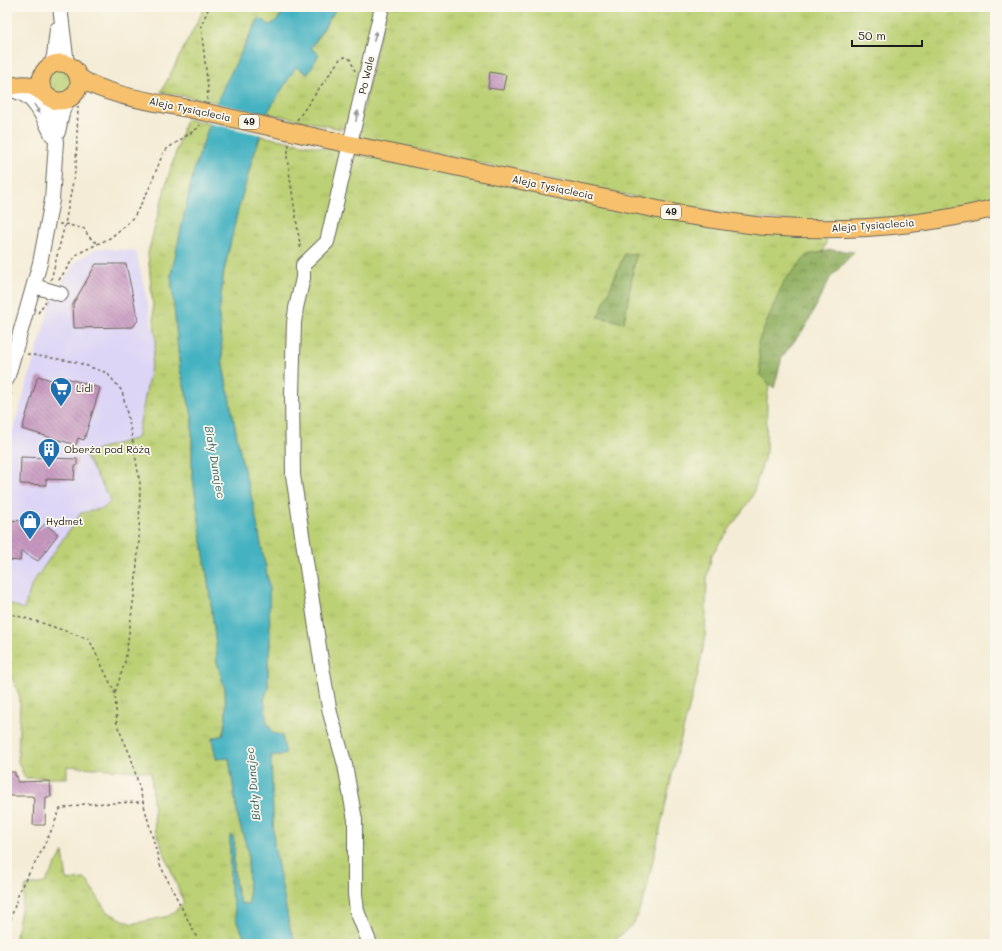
<svg xmlns="http://www.w3.org/2000/svg" width="1002" height="951" viewBox="0 0 1002 951" font-family="Mali,sans-serif">
  <style>
    .built { fill: #ddd5f6 }
    .grass { fill: url(#grass-tufts); stroke: #6c7648 }
    .forest { fill: url(#forest-crowns); stroke: #586741 }
    .water { fill: #44b2c1; stroke: #30676e }
    .pier { fill: #f4ecd6 }
    .building { fill: url(#building-back-hatch) }
    .lines { fill: none; stroke-linecap: round; stroke-linejoin: round }
    .minor-casing { stroke: #68655d; stroke-width: 16 }
    .major-casing { stroke: #68655d; stroke-width: 19 }
    .path { stroke: #68655d; stroke-width: 1.5; stroke-dasharray: 3 3; stroke-linecap: butt }
    .minor { stroke: #fff; stroke-width: 14 }
    .major { stroke: #f7c06c; stroke-width: 17 }
    .major-bridge-casing { stroke: #68655d; stroke-width: 19; stroke-linecap: butt }
    .major-bridge { stroke: #f7c06c; stroke-width: 17 }
    .oneway { fill: #999 }
    .labels { text-anchor: middle; stroke-width: 3.5; stroke-linejoin: round; paint-order: stroke }
    .shield { fill: #fbf7ec; stroke: #5f5e5a; stroke-width: 1 }
    .shield-label { font-size: 9px; font-weight: bold; fill: #1c1c1c }
    .street-label { font-size: 10px; fill: #1c1c1c; stroke: #fbf7ec }
    .poi-label { font-size: 10px; fill: #1c1c1c; stroke: #fbf7ec; text-anchor: start }
    .water-label { font-size: 11px; font-style: italic; fill: #2e6066; stroke: #fbf7ec }
  </style>
  <defs>
    <pattern id="grass-tufts" width="24" height="20" patternUnits="userSpaceOnUse"><rect width="24" height="20" fill="#bcd074"/><path d="M3 7l-1-3M5 7V3M7 7l1-3M15 17l-1-3M17 17v-4M19 17l1-3" fill="none" stroke="#a1b264"/></pattern>
    <pattern id="forest-crowns" width="20" height="18" patternUnits="userSpaceOnUse"><rect width="20" height="18" fill="#95b266"/><path d="M2 6a3 3 0 1 1 6 0M12 15a3 3 0 1 1 6 0" fill="none" stroke="#799053"/></pattern>
    <pattern id="building-back-hatch" width="6" height="6" patternUnits="userSpaceOnUse"><rect width="6" height="6" fill="#c799c1"/><path d="M-1 5l2 2M0 0l6 6M5-1l2 2" fill="none" stroke="#a17c9c"/></pattern>
  </defs>
  <rect width="100%" height="100%" fill="#fbf7ec"/>
  <filter id="ink" filterUnits="userSpaceOnUse"><feTurbulence type="fractalNoise" baseFrequency=".025" numOctaves="2"/><feDisplacementMap in="SourceGraphic" scale="8" xChannelSelector="R" yChannelSelector="G"/><feConvolveMatrix kernelMatrix="1 2 1 2 8 2 1 2 1" color-interpolation-filters="sRGB"/></filter>
  <filter id="wash" filterUnits="userSpaceOnUse"><feTurbulence type="fractalNoise" baseFrequency=".012" numOctaves="4" result="noise"/><feDisplacementMap in="SourceGraphic" scale="16" xChannelSelector="R" yChannelSelector="G"/><feGaussianBlur stdDeviation="0.9" result="paint"/><feColorMatrix in="noise" values="0 0 0 0 0 0 0 0 0 0 0 0 0 0 0 0 0 1.4 0 .05"/><feComposite in="paint" operator="in"/></filter>
  <g filter="url(#wash)">
    <rect width="100%" height="100%" fill="#f4ecd6"/>
    <polygon class="built" points="98,248 136,251 156,341 137,438 111,501 104,508 81,513 32,584 24,609 7,603 7,451 52,299 76,261"/>
    <g class="grass">
      <path d="M 205,7 L 284,7 C 282,15 277,22 270,25 L 259,18 L 250,34 L 217,102 L 161,92 Z"/>
      <polygon points="337,7 378,7 348,127 341,129 267,113 296,67 308,74 311,49"/>
      <polygon points="386,7 995,7 995,201 966,208 894,219 824,222 754,218 663,203 359,137 359,128"/>
      <circle cx="60" cy="81" r="14"/>
      <path d="M 186,119 L 210,124 L 194,170 L 171,275 L 180,370 L 192,415 L 192,472 L 210,596 L 216,645 L 217,662 L 225,690 L 226,720 L 222,736 L 212,738 L 216,759 L 229,758 L 238,819 L 248,851 L 249,904 L 240,903 C 235,883 232,864 235,843 L 230,836 L 230,885 L 237,922 L 248,944 L 14,944 L 26,886 L 45,883 L 63,852 L 67,880 L 86,879 L 107,912 L 132,924 L 169,916 L 184,903 L 155,830 L 151,772 L 67,766 L 67,778 L 25,778 L 18,762 L 20,697 L 7,666 L 7,603 L 24,609 L 32,584 L 81,513 L 104,508 L 111,501 L 84,453 L 137,438 L 156,341 L 148,253 L 165,188 Z"/>
      <polygon points="261,136 491,180 826,235 826,243 820,263 778,334 767,398 766,452 752,497 712,554 707,578 705,639 697,678 677,753 645,896 634,923 611,944 296,944 290,929 274,845 271,756 286,754 267,723 264,699 268,689 268,661 270,645 269,585 252,499 242,462 223,366 219,314 224,272 237,214 253,157"/>
    </g>
    <g class="forest">
      <polygon points="831,250 854,252 830,278 806,326 782,357 774,388 761,376 758,343 784,281 808,255"/>
      <polygon points="625,253 636,254 624,323 598,317"/>
    </g>
    <path class="water" d="M 284,7 L 337,7 L 311,48 L 319,54 L 308,74 L 296,67 L 267,113 L 253,157 L 237,214 L 223,275 L 219,316 L 223,366 L 242,462 L 253,503 L 269,585 L 270,645 L 268,661 L 268,689 L 264,699 L 267,723 L 273,733 L 282,735 L 286,754 L 271,756 L 274,845 L 290,929 L 296,944 L 248,944 L 237,922 L 230,885 L 230,836 L 233,836 C 236,847 233,859 234,871 C 235,882 237,893 240,903 L 249,904 L 248,851 L 238,819 L 229,758 L 216,759 L 212,738 L 223,735 L 226,720 L 225,690 L 217,662 L 216,645 L 210,596 L 192,472 L 192,415 L 180,370 L 171,275 L 194,170 L 217,102 L 225,84 L 259,18 L 270,25 C 277,22 282,15 284,7 Z"/>
    <polygon class="pier" points="214,103 269,115 263,135 208,123"/>
    <g id="blocks">
      <g class="building">
        <polygon points="490,72 506,75 503,90 488,88"/>
        <polygon points="96,264 126,264 138,320 133,327 74,328 73,304"/>
        <polygon points="38,376 61,383 63,377 100,388 84,440 78,438 76,445 22,429"/>
        <polygon points="21,457 77,459 77,466 75,466 74,480 46,479 46,485 20,484"/>
        <polygon points="7,520 24,521 24,528 40,529 45,524 58,534 38,561 21,551 20,561 7,560"/>
        <polygon points="7,772 15,772 15,776 17,776 17,782 50,781 51,797 46,797 45,825 33,825 34,797 32,797 32,796 7,796"/>
      </g>
    </g>
  </g>
  <g filter="url(#ink)">
    <use href="#blocks" fill-opacity="0" stroke="#68655d" stroke-width="1"/>
    <g class="lines">
      <g class="minor-casing">
        <g id="minor">
          <polyline points="60,7 67,64"/>
          <polyline points="51,65 54,56 57,29"/>
          <path d="M 7,88 C 15,91 24,93 30,99 C 40,108 46,123 52,135"/>
          <polyline points="58,132 63,109 68,99"/>
          <polyline points="34,286 61,294"/>
          <polyline points="7,379 40,263 52,200 56,142 50,98"/>
          <polyline points="370,944 357,911 355,894 355,820 345,765 330,713 322,667 293,475 292,393 294,323 296,308 303,278 303,265 327,242 382,7"/>
        </g>
      </g>
      <g class="major-casing">
        <g id="major">
          <circle cx="60" cy="82" r="19"/>
          <path d="M 78,77 C 109,97 156,102 191,109"/>
          <path d="M 7,87 C 26,83 29,83 45,94"/>
          <path d="M 306,135 L 679,214 C 706,218 732,223 760,226 C 839,233 918,227 995,208"/>
        </g>
      </g>
      <g class="path">
        <polyline points="207,100 208,89 201,26 209,7"/>
        <polyline points="297,120 340,59 345,57 350,59 355,71"/>
        <polyline points="289,144 287,158 301,251"/>
        <polyline points="59,224 65,224 85,229 88,236 98,244"/>
        <polyline points="51,280 65,224 76,166 78,106"/>
        <polyline points="59,280 73,259 79,253 110,238 126,225 135,215 149,189 163,153 168,148 198,128 200,125"/>
        <polyline points="38,313 46,301"/>
        <polyline points="27,354 76,362 107,373 122,391 131,431 140,484 139,539 135,589 125,662 115,693"/>
        <polyline points="7,407 12,390"/>
        <polyline points="7,613 42,623 89,639 115,693 117,725 131,757 160,865 200,944"/>
        <polyline points="7,931 20,889 38,858 53,827 60,809 84,804 142,802"/>
      </g>
      <use href="#minor" class="minor"/>
      <use href="#major" class="major"/>
      <g class="major-bridge-casing">
        <polyline id="major-bridge" points="191,109 306,135"/>
      </g>
      <use href="#major-bridge" class="major-bridge"/>
    </g>
    <defs><path id="oneway-solid" d="M-6-.8H1V-3.2L6.5 0L1 3.2V.8H-6Z"/></defs>
    <g class="oneway">
      <use href="#oneway-solid" transform="translate(375 36) rotate(-77)"/>
      <use href="#oneway-solid" transform="translate(37 109) rotate(59)"/>
      <use href="#oneway-solid" transform="translate(357 116) rotate(-78)"/>
    </g>
  </g>
  <defs>
    <g id="supermarket-pin" transform="scale(1.15)"><path d="M0 17L-7.5 6A9.5 9.5 0 1 1 7.5 6Z" fill="#1f6fb2" stroke="#fbf7ec"/><path d="M-6-5.5h2.5l.6 2H6L4.5 2H-2.5L-4.4-4H-6ZM-1.5 3.2a1.3 1.3 0 1 0 .1 0ZM3 3.2a1.3 1.3 0 1 0 .1 0Z" fill="#fff"/></g>
    <g id="building-pin" transform="scale(1.15)"><path d="M0 17L-7.5 6A9.5 9.5 0 1 1 7.5 6Z" fill="#1f6fb2" stroke="#fbf7ec"/><path d="M-4-6H4V6H1V3H-1V6H-4ZM-2.5-4.3h1.7v1.8h-1.7ZM.8-4.3h1.7v1.8H.8ZM-2.5-1h1.7V.8h-1.7ZM.8-1h1.7V.8H.8Z" fill="#fff"/></g>
    <g id="shop-pin" transform="scale(1.15)"><path d="M0 17L-7.5 6A9.5 9.5 0 1 1 7.5 6Z" fill="#1f6fb2" stroke="#fbf7ec"/><path d="M-5-2.5h2.3a2.7 3.5 0 0 1 5.4 0H5L5.5 6h-11ZM-1.5-2.5h3a1.5 2.3 0 0 0-3 0Z" fill="#fff"/></g>
  </defs>
  <g fill-rule="evenodd">
    <use href="#supermarket-pin" x="61" y="388"/>
    <use href="#building-pin" x="49" y="449"/>
    <use href="#shop-pin" x="30" y="521"/>
  </g>
  <g class="labels">
    <g class="shield">
      <rect x="239" y="115" width="20" height="14" rx="3"/>
      <rect x="661" y="205" width="20" height="14" rx="3"/>
    </g>
    <g class="shield-label">
      <text x="249" y="125">49</text>
      <text x="671" y="215">49</text>
    </g>
    <g class="street-label">
      <text transform="translate(366 75) rotate(-77)" y="4">Po Wale</text>
      <text transform="translate(190 109) rotate(12)" y="4">Aleja Tysiąclecia</text>
      <text transform="translate(553 187) rotate(12)" y="4">Aleja Tysiąclecia</text>
      <text transform="translate(873 225) rotate(-4)" y="4">Aleja Tysiąclecia</text>
    </g>
    <g class="poi-label">
      <text x="76" y="392">Lidl</text>
      <text x="64" y="453">Oberża pod Różą</text>
      <text x="46" y="525">Hydmet</text>
    </g>
    <g class="water-label">
      <text transform="translate(215 462) rotate(80)" y="4">Biały Dunajec</text>
      <text transform="translate(253 784) rotate(-95)" y="4">Biały Dunajec</text>
    </g>
  </g>
  <rect width="1002" height="951" fill="none" stroke="#fbf7ec" stroke-width="24"/>
  <path d="M852 40v6h70v-6" fill="none" stroke="#1c1c1c" stroke-width="2"/>
  <text x="858" y="40" font-size="12" fill="#1c1c1c" stroke="#fbf7ec" stroke-width="3" paint-order="stroke">50 m</text>
</svg>
